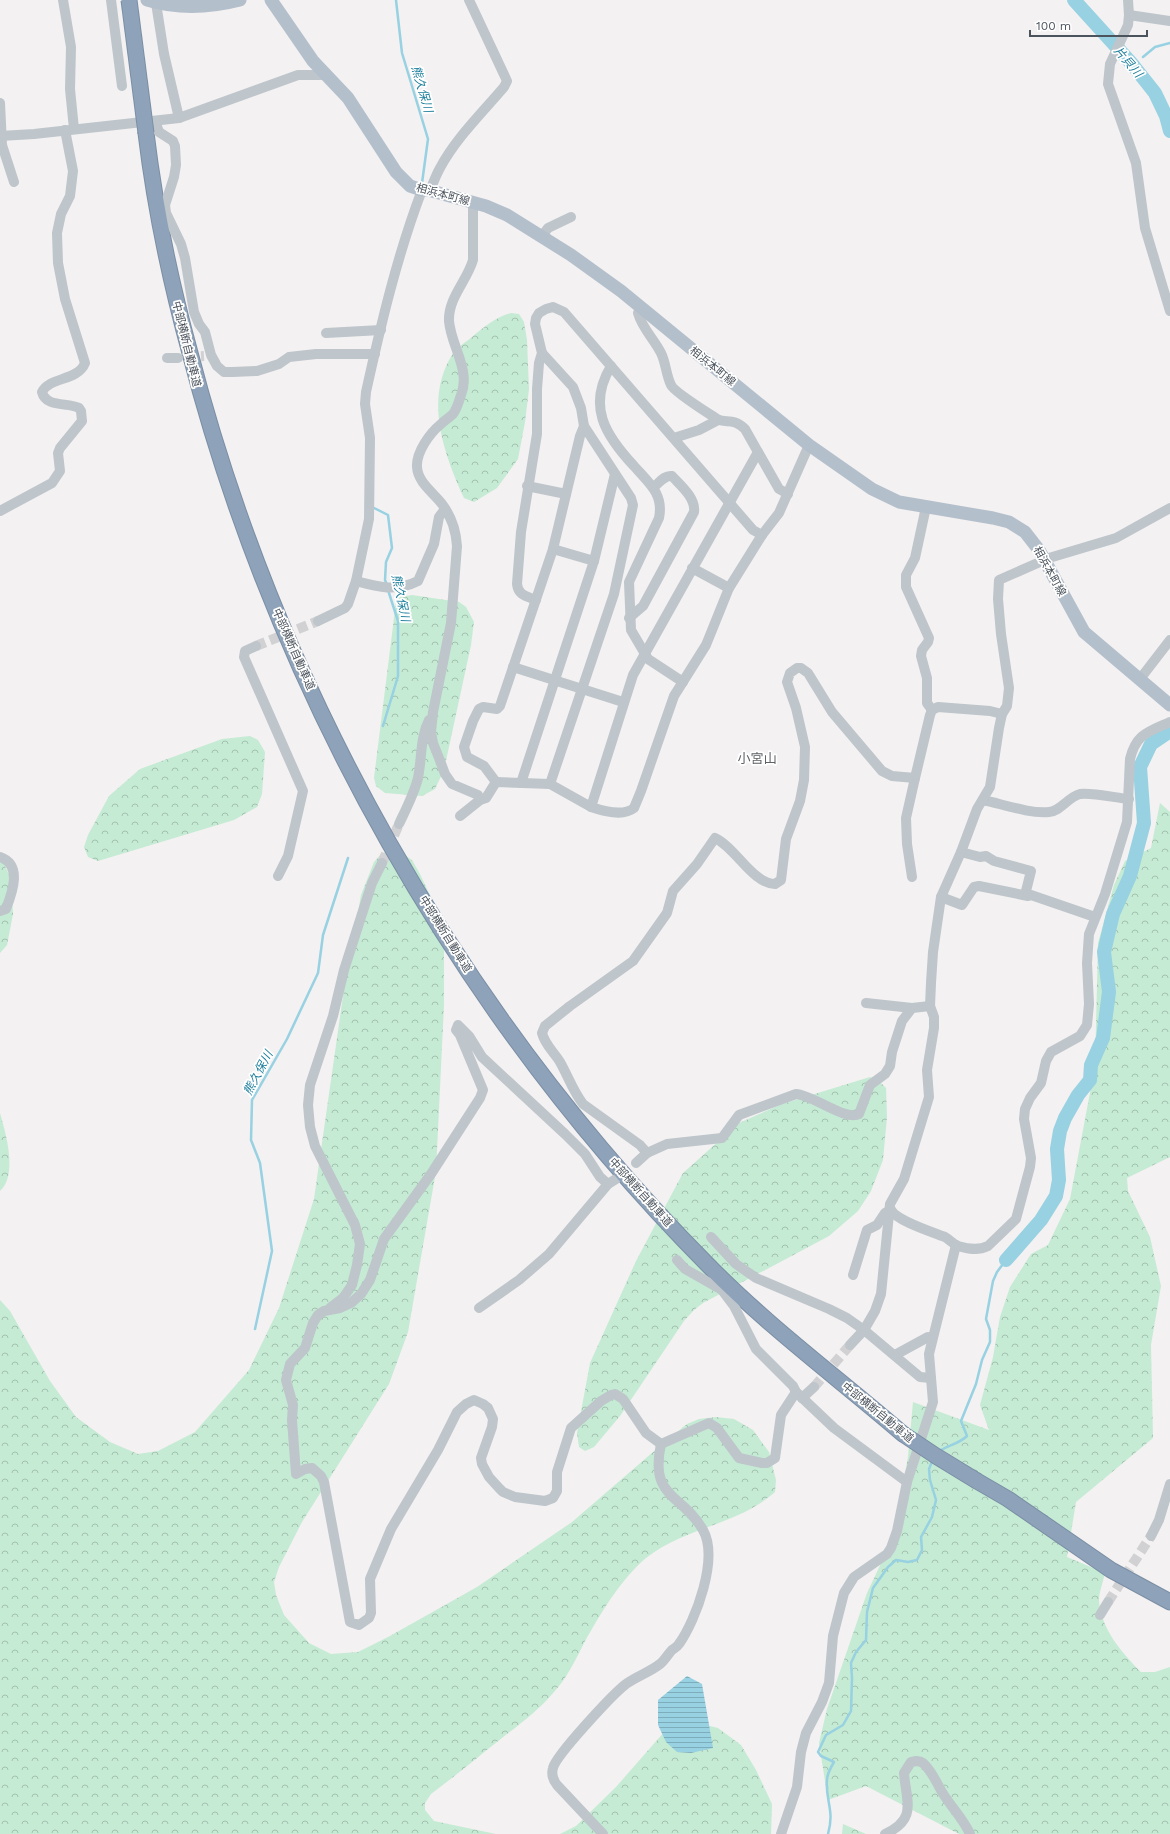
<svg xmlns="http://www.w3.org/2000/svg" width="1170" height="1834" viewBox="0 0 1170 1834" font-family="'Work Sans','Noto Sans JP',sans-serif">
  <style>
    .forest { fill: url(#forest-crowns) }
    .water { fill: url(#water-rules) }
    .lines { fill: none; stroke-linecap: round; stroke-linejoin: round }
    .stream { stroke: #97d1e2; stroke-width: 2.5 }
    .river { stroke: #97d1e2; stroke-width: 14 }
    .minor-tunnel { stroke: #d1d1d3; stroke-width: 10; stroke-dasharray: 10 5; stroke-linecap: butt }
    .highway-casing { stroke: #7a8ea5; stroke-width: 17 }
    .minor { stroke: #bec5cb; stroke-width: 10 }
    .major { stroke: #b4bfcc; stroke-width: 13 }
    .highway { stroke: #8ea2b9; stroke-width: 15 }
    .highway-bridge-casing { stroke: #7a8ea5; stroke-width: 17; stroke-linecap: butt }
    .highway-bridge { stroke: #8ea2b9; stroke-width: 15 }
    .labels { text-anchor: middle; stroke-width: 3.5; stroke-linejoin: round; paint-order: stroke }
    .street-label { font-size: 11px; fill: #4b535c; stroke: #fff }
    .water-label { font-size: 12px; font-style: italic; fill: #1e7f9c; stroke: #fff }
    .quarter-label { font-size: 13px; fill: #5e6165; stroke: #fff }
  </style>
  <defs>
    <pattern id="forest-crowns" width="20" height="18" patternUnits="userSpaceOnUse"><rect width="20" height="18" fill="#c5ebd4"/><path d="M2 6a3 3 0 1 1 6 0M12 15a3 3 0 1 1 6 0" fill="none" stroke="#a2c1af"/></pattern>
    <pattern id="water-rules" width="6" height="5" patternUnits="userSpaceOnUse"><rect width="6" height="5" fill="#97d1e2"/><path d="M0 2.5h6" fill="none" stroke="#7dacba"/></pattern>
  </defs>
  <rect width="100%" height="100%" fill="#f3f1f1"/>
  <g class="forest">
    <path d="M 511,313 L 519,314 L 524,322 L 527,340 L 529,389 L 525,422 L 518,459 L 497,488 L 474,502 L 464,498 C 444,454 424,400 452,355 C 456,348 466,342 472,337 C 484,327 496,317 511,313 Z"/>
    <polygon points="412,595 459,602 466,607 474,622 471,645 444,770 435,789 422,796 385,793 376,786 374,778 396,602 400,597"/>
    <polygon points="250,736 258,740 265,752 262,794 257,807 234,820 98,861 88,857 84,847 88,835 109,796 140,769 222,739"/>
    <path d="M 1160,803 L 1170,812 L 1170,1157 L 1127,1178 L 1128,1191 L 1150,1237 L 1161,1286 L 1151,1345 L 1153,1438 L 1076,1502 L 1067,1557 L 1105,1573 C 1103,1582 1099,1592 1099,1601 C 1101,1629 1122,1653 1141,1672 L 1155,1672 L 1170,1667 L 1170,1834 L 959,1834 L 866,1786 L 828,1800 L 819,1743 L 827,1709 L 867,1593 L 893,1538 L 908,1457 L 913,1402 L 989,1430 L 980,1405 L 993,1357 L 1000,1317 L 1010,1287 L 1031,1254 L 1048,1245 L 1070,1199 L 1095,1066 L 1098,943 L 1114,885 L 1125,861 L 1151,848 Z"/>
    <path d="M 392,849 L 399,851 L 412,860 L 420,874 L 434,904 L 444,947 L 444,1005 L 436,1171 L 408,1332 L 389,1384 L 302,1522 L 279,1567 L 274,1582 L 276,1595 L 284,1615 L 309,1643 L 331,1654 L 358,1652 L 390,1636 L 477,1587 L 572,1522 L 660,1446 L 687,1424 L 699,1419 L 716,1417 L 734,1419 L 753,1430 L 769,1452 L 776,1480 L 775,1492 C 738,1525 685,1527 646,1558 C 621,1579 600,1614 584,1643 C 576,1659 567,1678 554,1692 C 539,1710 520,1724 502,1738 C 478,1757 455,1776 431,1794 L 425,1803 L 425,1810 L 434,1821 L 496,1834 L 0,1834 L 0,1300 L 10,1311 L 50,1381 L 76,1417 L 110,1442 L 138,1454 L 158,1451 L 195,1432 L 249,1370 L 279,1308 L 314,1199 L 344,989 L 361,895 L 374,862 L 381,854 Z"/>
    <polygon points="0,855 11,879 13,914 7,945 0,953"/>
    <polygon points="870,1077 878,1080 886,1088 887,1117 883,1160 871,1191 858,1211 829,1236 703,1303 694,1310 684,1321 620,1416 594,1447 585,1451 579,1447 577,1433 590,1363 636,1261 683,1173 739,1123 782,1104"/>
    <path d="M 0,1113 C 6,1134 18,1175 0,1191 Z"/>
    <polygon points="702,1724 718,1728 741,1745 756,1770 772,1804 771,1834 560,1834 576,1826 616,1787 665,1731"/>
    <polygon points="843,1824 866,1834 842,1834"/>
  </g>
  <polygon class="water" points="687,1676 702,1684 713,1748 691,1753 677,1752 666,1742 658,1725 658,1700"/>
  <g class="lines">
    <g class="stream">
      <polyline points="396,0 402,53 428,139 422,183"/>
      <polyline points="1143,57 1155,47 1170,43"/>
      <polyline points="1132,64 1138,62"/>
      <polyline points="372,507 388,515 392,548 386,562 385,580 387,585"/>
      <polyline points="383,726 398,676 398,621 388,590"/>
      <polyline points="255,1329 272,1251 260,1163 251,1140 252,1100 287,1039 318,973 323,935 348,858"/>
      <path d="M 938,1452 C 948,1445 959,1444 967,1436 L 961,1421 L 976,1384 L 982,1360 L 990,1342 L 990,1330 L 986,1319 L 993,1281 L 997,1272 L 1006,1260"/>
      <path d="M 828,1834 C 835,1810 825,1800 827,1780 C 827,1774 831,1767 834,1762 L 821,1756 L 818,1752 L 826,1735 L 843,1725 L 851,1711 L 852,1678 L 851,1663 L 856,1652 L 866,1640 L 867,1612 L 873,1588 L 888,1567 L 896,1560 L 908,1562 L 917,1560 L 922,1550 L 921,1537 L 932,1517 L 936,1500 L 930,1480 L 929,1469 L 933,1459"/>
    </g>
    <g class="river">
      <polyline points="1074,0 1132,64 1155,93 1166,116 1170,131"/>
      <polyline points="1006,1260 1041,1220 1056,1196 1059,1180 1057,1149 1060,1131 1065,1118 1078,1095 1090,1080 1091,1065 1103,1038 1109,992 1104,952 1113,914 1130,876 1144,823 1140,767 1151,744 1170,731"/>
    </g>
    <g class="minor-tunnel">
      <polyline points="186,357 204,356"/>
      <polyline points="256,646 318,621"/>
      <polyline points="382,863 399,824"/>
      <polyline points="814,1387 850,1345"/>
      <polyline points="1108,1602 1151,1536"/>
    </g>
    <g class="highway-casing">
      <g id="highway">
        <path d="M 146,133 C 155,208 170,280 190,353 C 278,693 461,1017 709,1266 C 769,1327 838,1378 903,1434"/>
        <polyline points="977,1481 1008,1499 1111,1570 1170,1602"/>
      </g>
    </g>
    <g class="minor">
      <polyline points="63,0 71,47 70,89 74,129"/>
      <polyline points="111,0 122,86"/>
      <polyline points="1128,0 1129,15 1128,25 1110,64 1108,84 1136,163 1145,228 1170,311"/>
      <polyline points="156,3 164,54 179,118"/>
      <polyline points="1129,15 1170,21"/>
      <polyline points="0,103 2,145 14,182"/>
      <polyline points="155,121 159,132 173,141 175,146 176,165 174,177 165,205 166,213 181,244 185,258 194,312 199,324 205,332 211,355 217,366 224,372 232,372 257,371 279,364 289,357 316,354 375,354"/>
      <polyline points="0,136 34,134 179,118 298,75 325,75"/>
      <path d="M 430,191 C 433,183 436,175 440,168 C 456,138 482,113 504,87 L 507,81 L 469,0"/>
      <path d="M 473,202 L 473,260 C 467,281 448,298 449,321 C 451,346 471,370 461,395 C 459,401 457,409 453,414 C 449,418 445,420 441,424 C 430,433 416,452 417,467 C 418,483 434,493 442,504 C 452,517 456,531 457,546 L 451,623 L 433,712 L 431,732 L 433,743 L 439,758 L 445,774 L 452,784 L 478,795 L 480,800"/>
      <polyline points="542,236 548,228 571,217"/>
      <path d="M 641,308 L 638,313 C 642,328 654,339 661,353 C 666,363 666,375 671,385 C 674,392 708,413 717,419 C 726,424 733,417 745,429 L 779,489 L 788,494"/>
      <polyline points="326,333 381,330"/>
      <polyline points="542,353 573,387 581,408 584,426 631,498 633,505 614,594 550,784"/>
      <polyline points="167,358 178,358"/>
      <path d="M 611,366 C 587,406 605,435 634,466 C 649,483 664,494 659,518 L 629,582 L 631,630 L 648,659 L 683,682"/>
      <polyline points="674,438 699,430 718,420"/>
      <polyline points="527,486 566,494"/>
      <polyline points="926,507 915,558 906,575 906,587 929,638 928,642 922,650 921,656 927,678 927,703 932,710"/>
      <path d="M 0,511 L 52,483 L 60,471 L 58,453 L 60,448 L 82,421 L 81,411 L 79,408 C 68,402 46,408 42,392 C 49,377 78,381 85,363 L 65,299 L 58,263 L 57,233 L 61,214 L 70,196 L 73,171 L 65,130"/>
      <polyline points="553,549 594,561"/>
      <polyline points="692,568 729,588"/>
      <path d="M 356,581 C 378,587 396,592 418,581 L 434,544 L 439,517 L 445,509"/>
      <path d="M 536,600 C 526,596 518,595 517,584 L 521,532 L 537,434 L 537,389 L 539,363 L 542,353 L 535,324 L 536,318 L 539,313 L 546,309 L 553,307 L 564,312 L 753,530 L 762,535"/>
      <path d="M 629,618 L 643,606 L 694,512 C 696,498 681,486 672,476 C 664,475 660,482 654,487"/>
      <path d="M 318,621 L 345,608 L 348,604 L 356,581 L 369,519 L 370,438 L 365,404 L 366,392 C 381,324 397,256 422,190"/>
      <polyline points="256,646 245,651 244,657 303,791 288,856 278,876"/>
      <polyline points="513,667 623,702"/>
      <polyline points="1140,679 1170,640"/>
      <path d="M 496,782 L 550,784 L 591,807 C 603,811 623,817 634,808 L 641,791 L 674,696 L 706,645 L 729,588 L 762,535 L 779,513 L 809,445"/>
      <polyline points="496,782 484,766 467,757 464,747 473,721 479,709 483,707 497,709 500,706 553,549 580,436 584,426"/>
      <polyline points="521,783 594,561 615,474"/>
      <path d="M 983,800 C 1002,804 1030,814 1049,812 C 1061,811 1068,797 1080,794 C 1090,792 1117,798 1129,799"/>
      <polyline points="591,807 633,675 758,452"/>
      <polyline points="460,816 480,800 486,798 496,782"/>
      <path d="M 399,824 C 406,809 414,794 418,778 C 422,758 420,738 429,720"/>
      <polyline points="961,852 980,857 986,856 994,861 1031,871 1025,895"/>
      <path d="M 0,857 C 23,865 12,893 6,909 L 0,911"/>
      <polyline points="912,877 907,844 906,818 915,778"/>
      <polyline points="941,897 962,905 974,887 979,886 1028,896 1031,895 1095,917"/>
      <polyline points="866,1003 912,1008"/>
      <path d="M 647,1153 L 640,1145 L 583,1104 C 573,1091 568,1076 560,1062 C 554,1052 545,1045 542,1033 L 545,1026 L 570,1006 L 633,961 L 667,913 L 673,891 L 697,864 L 715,838 C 736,848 752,883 775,884 L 781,880 L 786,839 L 800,801 L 804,780 L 805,747 L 796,708 L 787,682 L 790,673 L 797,668 L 801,668 L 808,673 L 832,712 L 882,771 L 892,776 L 915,778 L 930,715 L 932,710 L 938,707 L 990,711 L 1002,714"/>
      <path d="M 636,1163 L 647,1153 L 667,1144 L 722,1138 L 739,1115 L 796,1094 C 813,1095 845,1121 859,1114 L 870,1085 L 885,1074 L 890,1066 L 892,1052 L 902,1021 L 912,1008 L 930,1006"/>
      <polyline points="608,1184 600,1177 585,1154 565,1134 482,1057 469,1036 458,1025 456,1030 460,1035 483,1090 480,1098 431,1174 384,1239 370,1280 361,1294 351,1303 340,1308 324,1311 318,1315 313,1323 305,1348 290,1364 286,1380 293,1405 292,1420 296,1474 305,1469 312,1468 321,1476 324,1482 350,1622 359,1625 369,1618 371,1613 370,1579 391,1529 438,1450 457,1412 466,1404 474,1400 483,1404 488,1408 493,1419 492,1427 481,1458 482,1464 489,1477 499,1488 503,1492 515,1497 545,1501 553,1498 557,1491 557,1472 571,1428 601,1401 611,1395 615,1394 623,1399 646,1433 661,1444 709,1423 717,1428 739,1458 762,1463 767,1463 775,1458 781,1415 796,1392 834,1428 907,1482"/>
      <path d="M 891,1210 C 897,1221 932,1232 945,1237 C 950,1240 953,1244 958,1246 C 968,1249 978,1251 988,1246 L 1016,1219 L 1030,1167 L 1031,1158 L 1024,1119 L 1025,1109 L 1030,1098 L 1041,1083 L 1046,1061 L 1051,1052 L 1080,1036 L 1087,1025 L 1089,1004 L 1087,963 L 1089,934 L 1105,894 L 1127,822 L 1130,759 C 1136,734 1148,732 1170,722"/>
      <polyline points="711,1237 736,1264 756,1278 829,1309 847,1318 864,1330 875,1311 881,1294 890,1204 904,1179 929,1097 927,1070 934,1028 934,1017 930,1006 931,983 933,952 941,897 961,852 977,809 990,787 999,728 1002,714 1007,706 1009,688 1001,634 998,599 999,580 1049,558 1116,538 1170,508"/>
      <polyline points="677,1260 685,1269 722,1290 734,1306 756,1349 793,1386 796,1392"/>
      <polyline points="853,1275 867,1230 877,1225 885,1213 891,1210"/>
      <polyline points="330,1308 343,1298 352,1285 357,1265 360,1244 355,1225 315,1146 310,1127 308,1105 310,1085 333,1016 344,970 361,917 372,883 382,863"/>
      <polyline points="479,1308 519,1280 549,1254 608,1184 616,1179"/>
      <polyline points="850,1345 864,1330 920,1377 931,1378"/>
      <polyline points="895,1355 928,1337 932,1338"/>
      <polyline points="802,1398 814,1387"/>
      <polyline points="1151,1536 1159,1520 1170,1484"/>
      <polyline points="1100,1615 1108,1602"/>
      <path d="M 603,1834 L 557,1785 C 553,1780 551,1775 553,1768 C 556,1755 613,1694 626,1684 C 637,1676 650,1672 660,1664 C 665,1660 668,1654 672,1650 C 675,1648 677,1647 679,1644 C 696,1620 719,1558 703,1530 C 683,1494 649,1499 661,1444"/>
      <polyline points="781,1834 797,1787 801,1752 806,1733 822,1702 829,1683 833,1636 844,1593 854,1577 887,1554 891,1548 897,1531 907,1482 933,1402 929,1354 956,1245"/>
      <path d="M 885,1834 C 918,1819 906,1801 904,1773 L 911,1762 C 915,1761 919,1760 923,1763 C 932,1771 936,1782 942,1792 C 951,1807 963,1818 970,1834"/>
    </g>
    <g class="major">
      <path d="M 147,0 C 177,9 209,8 240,0"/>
      <polyline points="271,0 313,61 348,98 396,172 410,186 422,190 428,190 486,206 507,215 571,255 621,291 809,445 872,489 899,502 993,518 1009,522 1025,532 1039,550 1084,632 1170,705"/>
    </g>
    <use href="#highway" class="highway"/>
    <g class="highway-bridge-casing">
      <g id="highway-bridge">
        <polyline points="129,0 146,133"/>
        <polyline points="903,1434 936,1456 977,1481"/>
      </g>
    </g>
    <use href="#highway-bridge" class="highway-bridge"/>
  </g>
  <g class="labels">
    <g class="street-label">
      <text transform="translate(443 194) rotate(15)" y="4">相浜本町線</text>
      <text transform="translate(187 344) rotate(76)" y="4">中部横断自動車道</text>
      <text transform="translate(713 366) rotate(39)" y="4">相浜本町線</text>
      <text transform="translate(1050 571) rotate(61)" y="4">相浜本町線</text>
      <text transform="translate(294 649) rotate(66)" y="4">中部横断自動車道</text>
      <text transform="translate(446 934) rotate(58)" y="4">中部横断自動車道</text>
      <text transform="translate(641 1192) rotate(48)" y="4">中部横断自動車道</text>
      <text transform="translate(878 1412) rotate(39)" y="4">中部横断自動車道</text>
    </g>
    <g class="water-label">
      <text transform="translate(1128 62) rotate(49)" y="4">片貝川</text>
      <text transform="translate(422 89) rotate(74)" y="4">熊久保川</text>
      <text transform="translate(401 598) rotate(78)" y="4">熊久保川</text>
      <text transform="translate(258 1073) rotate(-62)" y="4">熊久保川</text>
    </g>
    <g class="quarter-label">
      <text x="757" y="763">小宮山</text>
    </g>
  </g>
  <path d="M1030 30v6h117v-6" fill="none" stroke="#4b535c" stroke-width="2"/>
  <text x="1036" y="30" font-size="12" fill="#4b535c" stroke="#ffffff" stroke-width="3" paint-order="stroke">100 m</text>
</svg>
